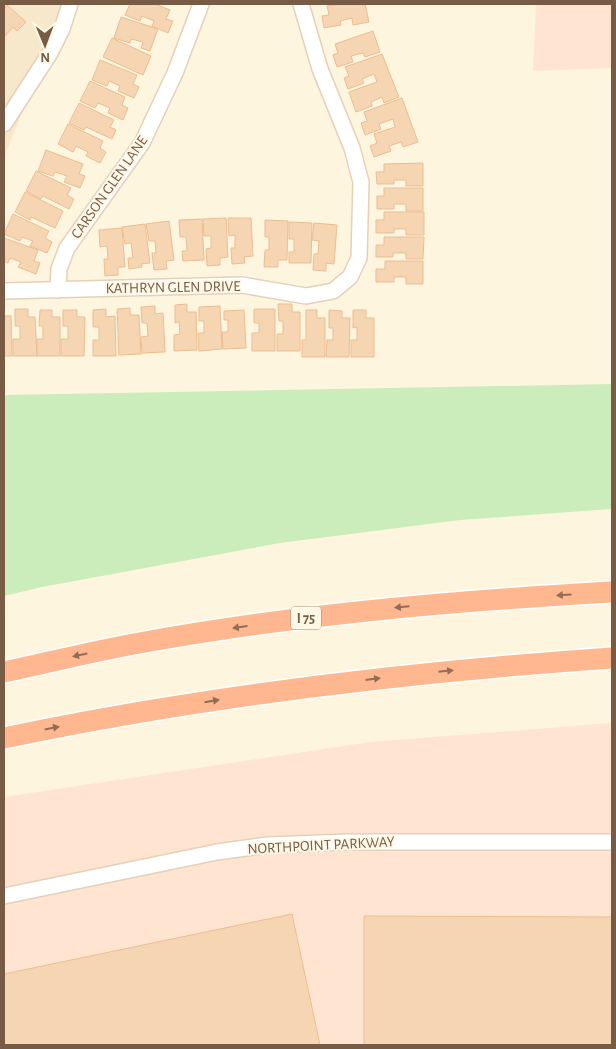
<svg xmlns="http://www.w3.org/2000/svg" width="616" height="1049" viewBox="0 0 616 1049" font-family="'Alegreya Sans',sans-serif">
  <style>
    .residential { fill: #f7e8cc }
    .commercial { fill: #ffe4d2 }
    .green { fill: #cbedbc }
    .building { fill: #f6d5b3; stroke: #ebbd92 }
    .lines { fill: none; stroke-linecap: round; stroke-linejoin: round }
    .minor-casing { stroke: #e3d1ba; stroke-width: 18 }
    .highway-casing { stroke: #fff; stroke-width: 24 }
    .minor { stroke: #fff; stroke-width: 15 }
    .highway { stroke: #ffb78f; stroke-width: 21 }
    .oneway { fill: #926d53 }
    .labels { text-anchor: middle; stroke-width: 4; stroke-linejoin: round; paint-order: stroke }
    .shield { fill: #fff8e7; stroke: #a08a75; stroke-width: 1 }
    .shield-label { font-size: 14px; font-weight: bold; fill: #775b44 }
    .street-label { font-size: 15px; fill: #775b44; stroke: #fff8e7 }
  </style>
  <rect width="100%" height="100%" fill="#fef5de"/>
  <polygon class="residential" points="4,4 67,4 4,157"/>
  <g class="commercial">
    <polygon points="536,4 612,4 612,68 533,71"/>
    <polygon points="612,723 612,1045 4,1045 4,797 370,742"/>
  </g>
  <polygon class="green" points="612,384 612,509 460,520 280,543 42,587 4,596 4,395"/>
  <g class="building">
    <polygon points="130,4 155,4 170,10 166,19 173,21 168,33 152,26 154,21 142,16 140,21 125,15"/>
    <polygon points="342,4 365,4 369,22 353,25 352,18 340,21 341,25 324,28 322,16 329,15 327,6"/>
    <polygon points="7,5 26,22 17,31 13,27 4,37 4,9"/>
    <polygon points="121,17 158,29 150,51 141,48 143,42 131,39 130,43 114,38"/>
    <polygon points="373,31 380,52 365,57 363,53 351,56 353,62 337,67 333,55 338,53 335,44"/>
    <polygon points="112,38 151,56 143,75 103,57"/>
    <polygon points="382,54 399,97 384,103 382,97 371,102 372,106 356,112 349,92 377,82 374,74 362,79 364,83 348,89 344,78 349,76 345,67"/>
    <polygon points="100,60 137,75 133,84 139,87 134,98 118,91 120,86 109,81 107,86 92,80"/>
    <polygon points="90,81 125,97 122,105 128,108 123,120 108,113 110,108 98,103 95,108 80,101"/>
    <polygon points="402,98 418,142 403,147 401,142 389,146 391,151 374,157 370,146 377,143 374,134 395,127 393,119 379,124 381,129 365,135 361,123 367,121 364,112"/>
    <polygon points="79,103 114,120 110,127 116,130 112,139 86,127 84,130 69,123"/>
    <polygon points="68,124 103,141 100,148 106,152 100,163 86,156 88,152 76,146 73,152 58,144"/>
    <polygon points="46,150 83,164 79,174 85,176 80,188 64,182 67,176 55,172 53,176 38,171"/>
    <polygon points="423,163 423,186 406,186 406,180 394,180 394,184 377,184 376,172 384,172 384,164"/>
    <polygon points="36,171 71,188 67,195 74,199 69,209 43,196 41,199 26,191"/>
    <polygon points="384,188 423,188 423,211 406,211 406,204 394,204 394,209 377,209 377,196 384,196"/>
    <polygon points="25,192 63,211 55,228 31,217 30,220 15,212"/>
    <polygon points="384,212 424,212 424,235 406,235 406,229 394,229 394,233 376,233 376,220 384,220"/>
    <polygon points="13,214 49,231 45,238 52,242 47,253 30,246 33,241 22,237 20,241 4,234"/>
    <polygon points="226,218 228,257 220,258 220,265 207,266 206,249 211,248 211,236 204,236 203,219"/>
    <polygon points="228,218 251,218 253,256 244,257 245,263 232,264 231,248 235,248 235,235 229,236"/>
    <polygon points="202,219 204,260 183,261 182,251 187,251 186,237 180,237 179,220"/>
    <polygon points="265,220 288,221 287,260 278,260 278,267 264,267 265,250 269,250 269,237 265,237"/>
    <polygon points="169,221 174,260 166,261 167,269 154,270 152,253 156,253 155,241 149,241 146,224"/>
    <polygon points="289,222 312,223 311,263 289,263 289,252 294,252 294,239 289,239"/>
    <polygon points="314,223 337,225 334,264 326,263 326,271 313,270 314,254 318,254 319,241 312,240"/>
    <polygon points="145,224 150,263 141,264 142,267 129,269 128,258 133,258 131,243 125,244 122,227"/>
    <polygon points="122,228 125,267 118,267 118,275 105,276 104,259 108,259 107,246 100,247 99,230"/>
    <polygon points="384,237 424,237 423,259 406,259 406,253 393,253 393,257 376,257 376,245 384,245"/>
    <polygon points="4,238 38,250 34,261 40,263 36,274 18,267 21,262 10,258 8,263 4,261"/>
    <polygon points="385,261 423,261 423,284 406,284 406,277 394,277 394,282 376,282 376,269 385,269"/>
    <polygon points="187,304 187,312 196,312 197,350 174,351 174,335 180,334 179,322 175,323 175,305"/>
    <polygon points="278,304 292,304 292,312 300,312 300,351 277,351 277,334 283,334 283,321 279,321"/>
    <polygon points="155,306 155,314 163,313 165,352 142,353 141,337 148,336 147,323 142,323 141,307"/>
    <polygon points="220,306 222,349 199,351 198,333 204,333 204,321 199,321 199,307"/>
    <polygon points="130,308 130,315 139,315 141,354 119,355 117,309"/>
    <polygon points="15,309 28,309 28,317 35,317 37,356 13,356 13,339 20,339 20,326 15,326"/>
    <polygon points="106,309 106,317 115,316 116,356 93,356 93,340 99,340 99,327 93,327 93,310"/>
    <polygon points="254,309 275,309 275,351 252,351 252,333 259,333 259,323 254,323"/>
    <polygon points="40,310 52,310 52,317 60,317 60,356 37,356 37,339 43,339 43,326 39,326"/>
    <polygon points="63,310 77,310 77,317 85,317 84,356 61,356 61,339 68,339 68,326 63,326"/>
    <polygon points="244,310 246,348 223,349 222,332 228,332 228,320 224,320 224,311"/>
    <polygon points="306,310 317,310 317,318 325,318 325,357 302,357 302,340 306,340"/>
    <polygon points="329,310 342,311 342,318 350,318 349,357 326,357 327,340 333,340 333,328 329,328"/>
    <polygon points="353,310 366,310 366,318 374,318 374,357 351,357 351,340 357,340 357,327 353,328"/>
    <polygon points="4,316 11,316 12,356 4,356"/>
    <polygon points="292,914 320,1045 4,1045 4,974"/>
    <polygon points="364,916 612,917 612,1045 364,1045"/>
  </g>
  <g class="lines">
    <g class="minor-casing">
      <g id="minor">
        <polyline points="4,124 50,53 62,29 70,4"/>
        <polyline points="58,290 59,269 67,248 142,143 175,73 201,4"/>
        <polyline points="4,291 242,285 306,296 333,291 350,277 359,258 361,182 352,148 320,69 301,4"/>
        <polyline points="4,896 217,852 268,845 347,842 612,842"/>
      </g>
    </g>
    <g class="highway-casing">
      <g id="highway">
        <path d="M 4,672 C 47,663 90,652 134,644 C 291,615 452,601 612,592"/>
        <path d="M 4,738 C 204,696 408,672 612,658"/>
      </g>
    </g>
    <use href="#minor" class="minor"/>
    <use href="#highway" class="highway"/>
  </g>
  <defs><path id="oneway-solid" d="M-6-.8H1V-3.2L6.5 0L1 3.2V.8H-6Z" transform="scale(1.25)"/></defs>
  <g class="oneway">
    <use href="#oneway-solid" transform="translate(564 595) rotate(177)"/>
    <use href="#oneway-solid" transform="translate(402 607) rotate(175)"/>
    <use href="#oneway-solid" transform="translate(240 627) rotate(172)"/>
    <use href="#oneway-solid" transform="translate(80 655) rotate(168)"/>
    <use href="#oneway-solid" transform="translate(446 671) rotate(-6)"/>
    <use href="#oneway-solid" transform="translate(373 679) rotate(-7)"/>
    <use href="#oneway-solid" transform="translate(212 701) rotate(-9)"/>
    <use href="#oneway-solid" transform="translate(52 728) rotate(-11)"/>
  </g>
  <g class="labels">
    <rect class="shield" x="291" y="606.5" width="30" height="23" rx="4"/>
    <g class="shield-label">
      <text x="306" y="623">I 75</text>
    </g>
    <g class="street-label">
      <text transform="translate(109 187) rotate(-55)" y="5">CARSON GLEN LANE</text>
      <text transform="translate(173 287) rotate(-1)" y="5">KATHRYN GLEN DRIVE</text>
      <text transform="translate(321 845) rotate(-3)" y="5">NORTHPOINT PARKWAY</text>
    </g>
  </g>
  <rect width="616" height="1049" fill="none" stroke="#775b44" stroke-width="10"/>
  <g transform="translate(45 45) rotate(179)" stroke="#fff8e7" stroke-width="4" paint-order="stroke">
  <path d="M0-4L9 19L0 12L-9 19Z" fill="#775b44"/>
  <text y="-8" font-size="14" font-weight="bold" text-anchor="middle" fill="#775b44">N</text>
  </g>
</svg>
